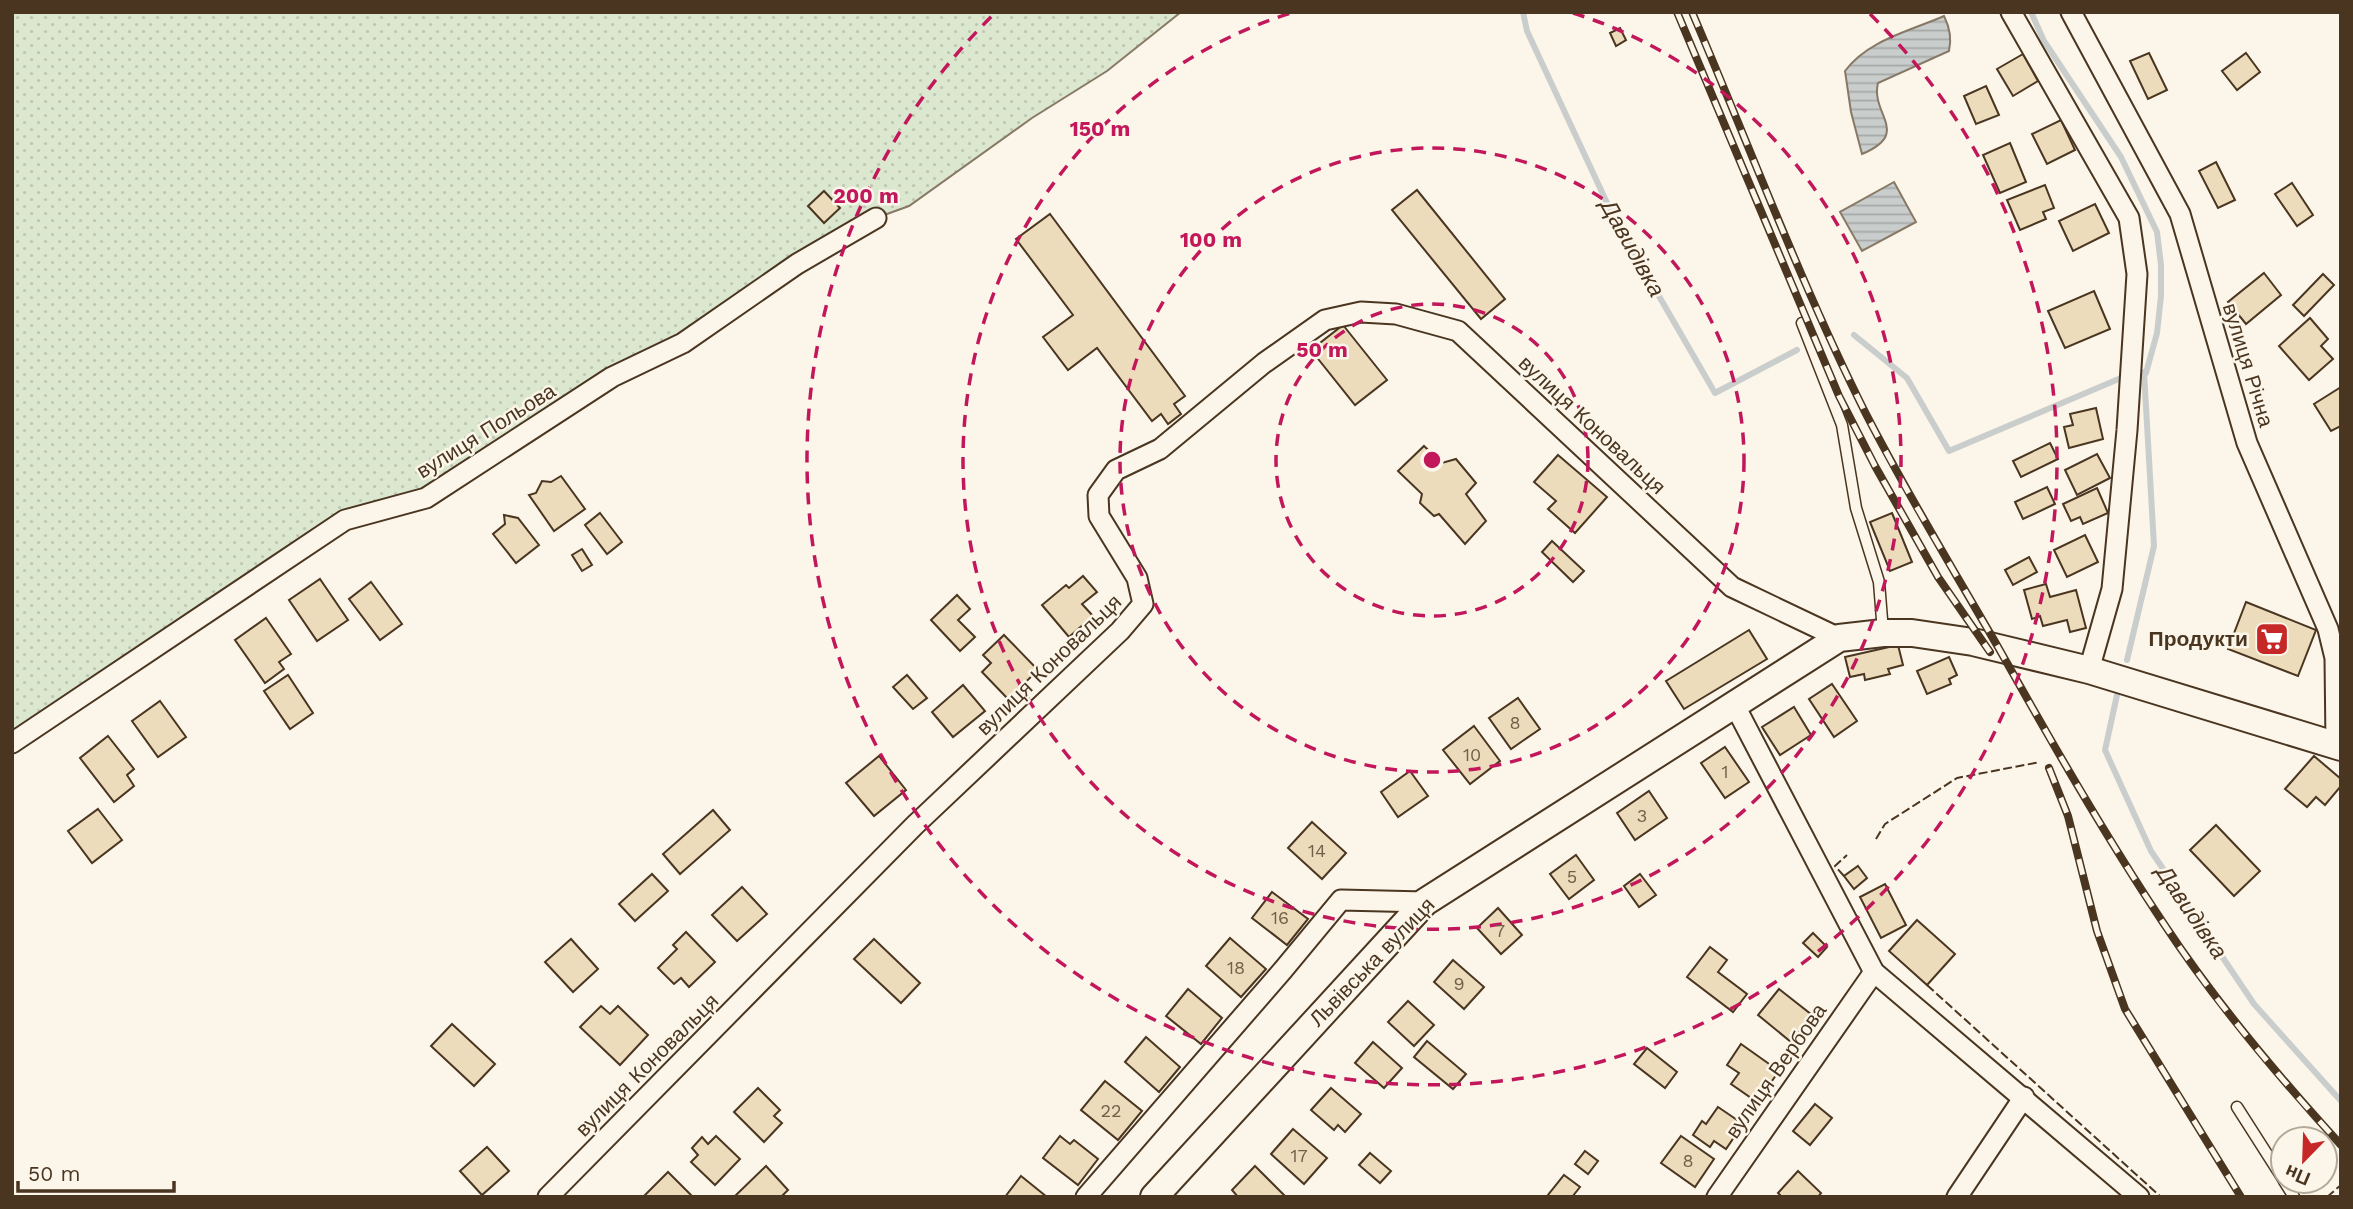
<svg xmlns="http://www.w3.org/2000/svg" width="2353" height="1209" viewBox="0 0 2353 1209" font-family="'Work Sans',sans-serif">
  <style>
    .garden { fill: url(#garden-dots); stroke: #887966; stroke-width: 2 }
    .water { fill: url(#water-rules); stroke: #887966; stroke-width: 2 }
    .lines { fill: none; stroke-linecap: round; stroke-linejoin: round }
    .stream { stroke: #c9cecd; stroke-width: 6 }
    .building { fill: #ecdcbc; stroke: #4a3520; stroke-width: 2 }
    .lane-casing { stroke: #4a3520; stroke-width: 13 }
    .street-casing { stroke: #4a3520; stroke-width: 23 }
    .secondary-casing { stroke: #4a3520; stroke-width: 30 }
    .lane { stroke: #fbf6e9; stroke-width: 10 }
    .street { stroke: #fbf6e9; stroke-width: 19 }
    .secondary { stroke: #fbf6e9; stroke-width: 26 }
    .rail-casing { stroke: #4a3520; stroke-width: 8 }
    .rail { stroke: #fbf6e9; stroke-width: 5; stroke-dasharray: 16; stroke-linecap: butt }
    .fence { stroke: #4a3520; stroke-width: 2; stroke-dasharray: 9 3.5; stroke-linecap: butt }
    .ring { fill: none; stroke: #c2185b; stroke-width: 3.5; stroke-dasharray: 12 9 }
    .labels { text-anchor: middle; stroke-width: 5; stroke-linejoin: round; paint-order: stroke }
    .number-label { font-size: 18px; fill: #725f47 }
    .street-label { font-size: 21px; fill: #4a3520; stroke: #fbf6e9 }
    .poi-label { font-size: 21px; font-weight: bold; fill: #4a3520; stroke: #fbf6e9; text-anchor: end }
    .water-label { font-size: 23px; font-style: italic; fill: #4a3520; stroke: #fbf6e9 }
    .centre { fill: #c2185b; stroke: #fbf6e9; stroke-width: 3.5 }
    .ring-label { font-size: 21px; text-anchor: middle; font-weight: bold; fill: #c2185b; stroke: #fbf6e9; stroke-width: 5; stroke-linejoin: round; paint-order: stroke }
  </style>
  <defs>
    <pattern id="garden-dots" width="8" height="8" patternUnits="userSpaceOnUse" patternTransform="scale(1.75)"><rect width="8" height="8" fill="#dce7d0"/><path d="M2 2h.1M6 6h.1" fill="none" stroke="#bec7b2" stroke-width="1.8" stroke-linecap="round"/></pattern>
    <pattern id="water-rules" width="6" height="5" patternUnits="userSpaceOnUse" patternTransform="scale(1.75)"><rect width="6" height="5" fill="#c9cecd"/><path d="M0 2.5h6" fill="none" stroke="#a5a8a6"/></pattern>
  </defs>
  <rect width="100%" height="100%" fill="#fbf6e9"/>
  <polygon class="garden" points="12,12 1181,12 1107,71 1032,118 909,206 876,218 426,498 345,520 12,743"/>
  <g class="water">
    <path d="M 1944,16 C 1950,28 1952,38 1949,51 L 1878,83 C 1870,114 1912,133 1862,154 L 1851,112 L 1845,71 C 1868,40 1910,31 1944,16 Z"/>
    <polygon points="1894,182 1916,222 1862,251 1840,212"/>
  </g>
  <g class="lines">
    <g class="stream">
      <polyline points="1523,12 1527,31 1615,220 1715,393 1797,350"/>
      <polyline points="2031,12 2044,41 2121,157 2157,232 2161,265 2161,296 2157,333 2146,373"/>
      <polyline points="1854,335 1907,378 1949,451 2121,378"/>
      <polyline points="2127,660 2154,546 2144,372"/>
      <polyline points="2117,695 2105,750 2151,851 2254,1004 2341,1101"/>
    </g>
  </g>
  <g class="building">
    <polygon points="1620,28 1626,40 1616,46 1610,33"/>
    <polygon points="2149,53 2167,90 2148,99 2130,61"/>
    <polygon points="2246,53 2260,72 2237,90 2222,71"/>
    <polygon points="2023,54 2038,81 2013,96 1997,69"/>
    <polygon points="1986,86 1999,115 1976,124 1964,96"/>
    <polygon points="2061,120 2075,150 2047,164 2032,134"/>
    <polygon points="2010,143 2026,182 2000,193 1983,155"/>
    <polygon points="2216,162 2235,200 2218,208 2199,171"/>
    <polygon points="2292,183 2313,215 2297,226 2275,194"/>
    <polygon points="2045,185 2054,208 2043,212 2046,219 2020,230 2007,200"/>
    <polygon points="1417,190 1505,299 1481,319 1392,210"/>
    <polygon points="824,191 840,208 824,223 808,206"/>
    <polygon points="2095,204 2109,233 2073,251 2059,221"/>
    <polygon points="1050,214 1185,396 1174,404 1181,414 1168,424 1161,414 1152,421 1097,348 1068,370 1043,337 1073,315 1016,239"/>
    <polygon points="2264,273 2281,295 2246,324 2228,302"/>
    <polygon points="2323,274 2334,285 2304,316 2293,305"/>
    <polygon points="2094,291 2110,329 2065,348 2048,311"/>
    <polygon points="2310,318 2328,339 2321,346 2333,359 2309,380 2279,346"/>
    <polygon points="1343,325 1387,380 1355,405 1311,350"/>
    <polygon points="2341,387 2341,426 2331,431 2314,404"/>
    <polygon points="2096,408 2103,439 2069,448 2064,427 2073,425 2070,414"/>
    <polygon points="2050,443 2058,459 2021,477 2013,461"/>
    <polygon points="1424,446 1442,463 1456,459 1476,483 1466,494 1486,521 1465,544 1439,514 1434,516 1420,503 1422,494 1398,471"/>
    <polygon points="2097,454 2110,478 2077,495 2065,470"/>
    <polygon points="1558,455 1607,497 1575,533 1548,509 1556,501 1534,482"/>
    <polygon points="561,476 585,509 554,531 529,495 536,493 542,481 551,482"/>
    <polygon points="2047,487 2055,504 2023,519 2015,502"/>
    <polygon points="2097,488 2108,513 2083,524 2080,517 2071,521 2063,504"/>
    <polygon points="600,513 622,542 607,554 585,525"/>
    <polygon points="1892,513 1912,562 1890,571 1870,522"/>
    <polygon points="504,515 518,518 539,545 516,563 493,534 505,524"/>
    <polygon points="2085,535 2098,562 2067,577 2054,550"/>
    <polygon points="1552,541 1584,571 1573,582 1542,552"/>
    <polygon points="582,549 592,565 582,571 572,555"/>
    <polygon points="2029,557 2037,572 2013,585 2005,570"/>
    <polygon points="1083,576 1097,592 1082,604 1093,616 1069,637 1042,605 1066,585 1069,588"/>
    <polygon points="320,579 348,620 317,641 289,600"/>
    <polygon points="371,582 402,624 380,640 349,599"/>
    <polygon points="2046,584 2050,597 2076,590 2086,628 2070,632 2067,620 2043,626 2040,616 2032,619 2024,590"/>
    <polygon points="957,595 970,609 958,620 975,637 960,651 931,620"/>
    <polygon points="2246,602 2316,630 2298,676 2228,649"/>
    <polygon points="266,618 291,654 279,662 284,669 265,683 235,640"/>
    <polygon points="1749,630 1767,659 1684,709 1666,681"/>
    <polygon points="1004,635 1038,670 1008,699 982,672 991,663 983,655"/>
    <polygon points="1898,645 1903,665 1888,669 1890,674 1865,680 1864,674 1850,677 1845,657"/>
    <polygon points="1949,657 1957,675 1949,679 1951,684 1927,694 1917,671"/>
    <polygon points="288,675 313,713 290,729 264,691"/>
    <polygon points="907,675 927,698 913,709 893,687"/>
    <polygon points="1832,684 1857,721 1834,737 1809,699"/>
    <polygon points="963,685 985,711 953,737 932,712"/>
    <polygon points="1518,698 1540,729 1511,749 1489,718"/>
    <polygon points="160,701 186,737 158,757 132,721"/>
    <polygon points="1794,707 1811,735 1780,755 1762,727"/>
    <polygon points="1474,726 1500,761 1470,784 1443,750"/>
    <polygon points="108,736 134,769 127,775 134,786 114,802 80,758"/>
    <polygon points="1725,747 1749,782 1725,798 1701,763"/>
    <polygon points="879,756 906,790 874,816 846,783"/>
    <polygon points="2314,756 2341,779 2341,786 2325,805 2316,797 2307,807 2285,789"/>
    <polygon points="1410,771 1428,796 1398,817 1381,792"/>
    <polygon points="1649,791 1667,818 1635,840 1617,813"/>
    <polygon points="98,809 122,840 92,863 68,831"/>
    <polygon points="713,810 730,830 680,874 663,854"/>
    <polygon points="1312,822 1346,853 1322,879 1288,848"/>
    <polygon points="2216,825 2260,871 2234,896 2190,850"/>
    <polygon points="1576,855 1594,880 1569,899 1550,874"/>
    <polygon points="1858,866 1867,878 1854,889 1844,876"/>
    <polygon points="652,874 668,891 635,921 619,904"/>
    <polygon points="1640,874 1656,895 1639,907 1624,886"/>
    <polygon points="1885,884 1906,925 1881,938 1860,897"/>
    <polygon points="742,887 767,914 737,941 712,915"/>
    <polygon points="1272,892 1308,919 1287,945 1252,918"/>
    <polygon points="1498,908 1522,935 1501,954 1477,928"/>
    <polygon points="1917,920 1955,954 1927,985 1889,951"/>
    <polygon points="686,932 715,962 689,987 681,978 674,984 658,968 677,949 673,945"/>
    <polygon points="1813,933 1827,947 1818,957 1803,943"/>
    <polygon points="1230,938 1266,969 1241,997 1206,966"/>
    <polygon points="571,939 598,969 573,992 545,962"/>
    <polygon points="874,939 920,983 901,1003 854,959"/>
    <polygon points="1710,947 1727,960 1718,972 1747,994 1733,1012 1687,977"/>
    <polygon points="1453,960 1484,987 1464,1009 1434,982"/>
    <polygon points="1188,989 1222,1018 1201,1044 1166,1016"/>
    <polygon points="1779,989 1812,1015 1791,1042 1758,1015"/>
    <polygon points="1408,1001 1434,1025 1414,1046 1388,1022"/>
    <polygon points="601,1006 610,1014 618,1006 648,1035 620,1065 580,1027"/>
    <polygon points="452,1024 495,1064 474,1086 431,1046"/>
    <polygon points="1146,1037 1180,1067 1159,1092 1125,1062"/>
    <polygon points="1427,1041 1466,1074 1453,1089 1414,1057"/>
    <polygon points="1373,1042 1402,1068 1384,1088 1355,1063"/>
    <polygon points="1741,1044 1779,1071 1757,1102 1731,1084 1739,1073 1727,1065"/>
    <polygon points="1647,1048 1677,1072 1665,1088 1634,1064"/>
    <polygon points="1105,1081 1142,1111 1118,1140 1081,1110"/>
    <polygon points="758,1088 780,1110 774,1116 782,1123 764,1142 734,1112"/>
    <polygon points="1331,1088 1361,1114 1345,1132 1338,1125 1334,1130 1311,1110"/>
    <polygon points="1815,1104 1832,1118 1810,1145 1793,1131"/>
    <polygon points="1718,1107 1743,1124 1726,1149 1714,1141 1710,1147 1693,1135 1702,1121 1706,1124"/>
    <polygon points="1293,1129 1327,1158 1304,1184 1271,1154"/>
    <polygon points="716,1136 740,1159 715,1185 691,1162 698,1155 692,1148 702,1137 708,1144"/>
    <polygon points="1060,1136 1070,1144 1074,1140 1098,1159 1078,1185 1043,1158"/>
    <polygon points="1681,1136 1714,1159 1695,1187 1661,1163"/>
    <polygon points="487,1147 509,1171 482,1195 460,1171"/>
    <polygon points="1585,1151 1598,1161 1588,1174 1575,1164"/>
    <polygon points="1370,1153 1391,1171 1380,1183 1359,1165"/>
    <polygon points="766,1166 788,1190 781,1197 734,1197"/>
    <polygon points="1255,1166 1286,1197 1238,1197 1232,1190"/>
    <polygon points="1798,1171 1821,1193 1818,1197 1782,1197 1778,1193"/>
    <polygon points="668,1172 693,1197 643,1197"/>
    <polygon points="1564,1175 1580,1187 1572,1197 1550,1197 1548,1195"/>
    <polygon points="1021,1176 1047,1197 1005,1197"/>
  </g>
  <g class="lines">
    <g class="lane-casing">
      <g id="lane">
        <polyline points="1802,323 1842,425 1856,508 1879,582 1883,632"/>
        <polyline points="2237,1107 2283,1179"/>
        <polyline points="2284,1181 2294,1197"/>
      </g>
    </g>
    <g class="street-casing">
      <g id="street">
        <polyline points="2011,12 2129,218 2137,274 2127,430 2112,589 2089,670"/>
        <polyline points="2071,12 2180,214 2247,443 2328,629 2335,658 2336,744"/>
        <polyline points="1734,704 1874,972 2139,1197"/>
        <polyline points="12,743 345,520 426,498 612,377 683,343 797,264 876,218"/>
        <polyline points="548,1197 915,825 1120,631 1143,604 1137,578 1099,516 1098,495 1116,470 1160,449 1264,363 1325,320 1361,312 1396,314 1458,331 1732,587 1839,638"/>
        <polyline points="1086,1197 1283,970 1341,900 1425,902"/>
        <polyline points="1717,1197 1874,972"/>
        <polyline points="1957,1197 2024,1097"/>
      </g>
    </g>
    <g class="secondary-casing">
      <polyline id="secondary" points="1154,1197 1425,902 1839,638 1883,633 1912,633 1973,642 2089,670 2341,747"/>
    </g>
    <use href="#lane" class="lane"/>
    <use href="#street" class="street"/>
    <use href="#secondary" class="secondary"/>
    <g class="rail-casing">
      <g id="rail">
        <polyline points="1677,12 1839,396 1875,466 1938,577 1990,652"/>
        <path d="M 1692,12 C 1749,145 1800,282 1865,412 C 1906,492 1953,569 1998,647 C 2051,741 2104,834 2164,924 C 2216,1003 2278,1076 2341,1145"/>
        <polyline points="2049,768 2068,816 2097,931 2125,1009 2241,1197"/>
      </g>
    </g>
    <use href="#rail" class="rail"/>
    <g class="fence">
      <polyline points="1876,839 1885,824 1957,778 2040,762"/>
      <polyline points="1844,876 1835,866 1847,855"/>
      <polyline points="1927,985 2161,1197"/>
      <polyline points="2327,1197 2341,1185"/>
    </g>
  </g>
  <g class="ring">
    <circle cx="1432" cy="460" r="156"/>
    <circle cx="1432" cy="460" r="312"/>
    <path d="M1573 13A469 469 0 1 1 1291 13"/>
    <path d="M1870 14A625 625 0 1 1 994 14"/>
  </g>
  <defs>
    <g id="supermarket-square" transform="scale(1.75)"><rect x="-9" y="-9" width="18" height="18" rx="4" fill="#c62828" stroke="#fbf6e9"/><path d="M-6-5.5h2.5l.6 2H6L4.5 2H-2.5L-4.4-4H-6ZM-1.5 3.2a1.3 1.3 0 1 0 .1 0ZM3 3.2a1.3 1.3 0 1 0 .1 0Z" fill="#fff"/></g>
  </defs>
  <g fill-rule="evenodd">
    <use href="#supermarket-square" x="2272" y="639"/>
  </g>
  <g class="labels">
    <g class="number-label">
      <text x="1515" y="729">8</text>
      <text x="1472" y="761">10</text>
      <text x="1725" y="778">1</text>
      <text x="1642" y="822">3</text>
      <text x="1317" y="857">14</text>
      <text x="1572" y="883">5</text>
      <text x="1280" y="924">16</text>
      <text x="1500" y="937">7</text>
      <text x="1236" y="974">18</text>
      <text x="1459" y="990">9</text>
      <text x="1111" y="1117">22</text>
      <text x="1299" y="1162">17</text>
      <text x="1688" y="1167">8</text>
    </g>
    <g class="street-label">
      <text transform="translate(2248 365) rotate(73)" y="7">вулиця Річна</text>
      <text transform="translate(1592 425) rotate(43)" y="7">вулиця Коновальця</text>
      <text transform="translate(486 431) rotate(-32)" y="7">вулиця Польова</text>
      <text transform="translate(1049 665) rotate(-44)" y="7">вулиця Коновальця</text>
      <text transform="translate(1372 962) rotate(-46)" y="7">Львівська вулиця</text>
      <text transform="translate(647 1065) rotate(-45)" y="7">вулиця Коновальця</text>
      <text transform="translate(1776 1071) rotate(-55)" y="7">вулиця Вербова</text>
    </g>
    <g class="poi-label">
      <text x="2248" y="646">Продукти</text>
    </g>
    <g class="water-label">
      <text transform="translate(1633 248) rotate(61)" y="8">Давидівка</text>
      <text transform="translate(2192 912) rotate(56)" y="8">Давидівка</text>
    </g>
  </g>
  <circle cx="1432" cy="460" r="10" class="centre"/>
  <g class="ring-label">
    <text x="1100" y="136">150 m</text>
    <text x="866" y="203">200 m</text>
    <text x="1211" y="247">100 m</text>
    <text x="1322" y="357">50 m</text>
  </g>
  <rect width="2353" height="1209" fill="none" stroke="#4a3520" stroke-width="28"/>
  <g transform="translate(2304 1160) rotate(203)"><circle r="33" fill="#fbf6e9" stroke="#b4a999" stroke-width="2"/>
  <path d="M0-5L12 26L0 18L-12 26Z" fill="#c62828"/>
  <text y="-10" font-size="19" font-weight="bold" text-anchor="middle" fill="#4a3520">Пн</text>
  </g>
  <path d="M18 1181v10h156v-10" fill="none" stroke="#4a3520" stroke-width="3.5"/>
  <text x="28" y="1181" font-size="21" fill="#4a3520" stroke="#fbf6e9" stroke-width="5" paint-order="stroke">50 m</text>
</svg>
